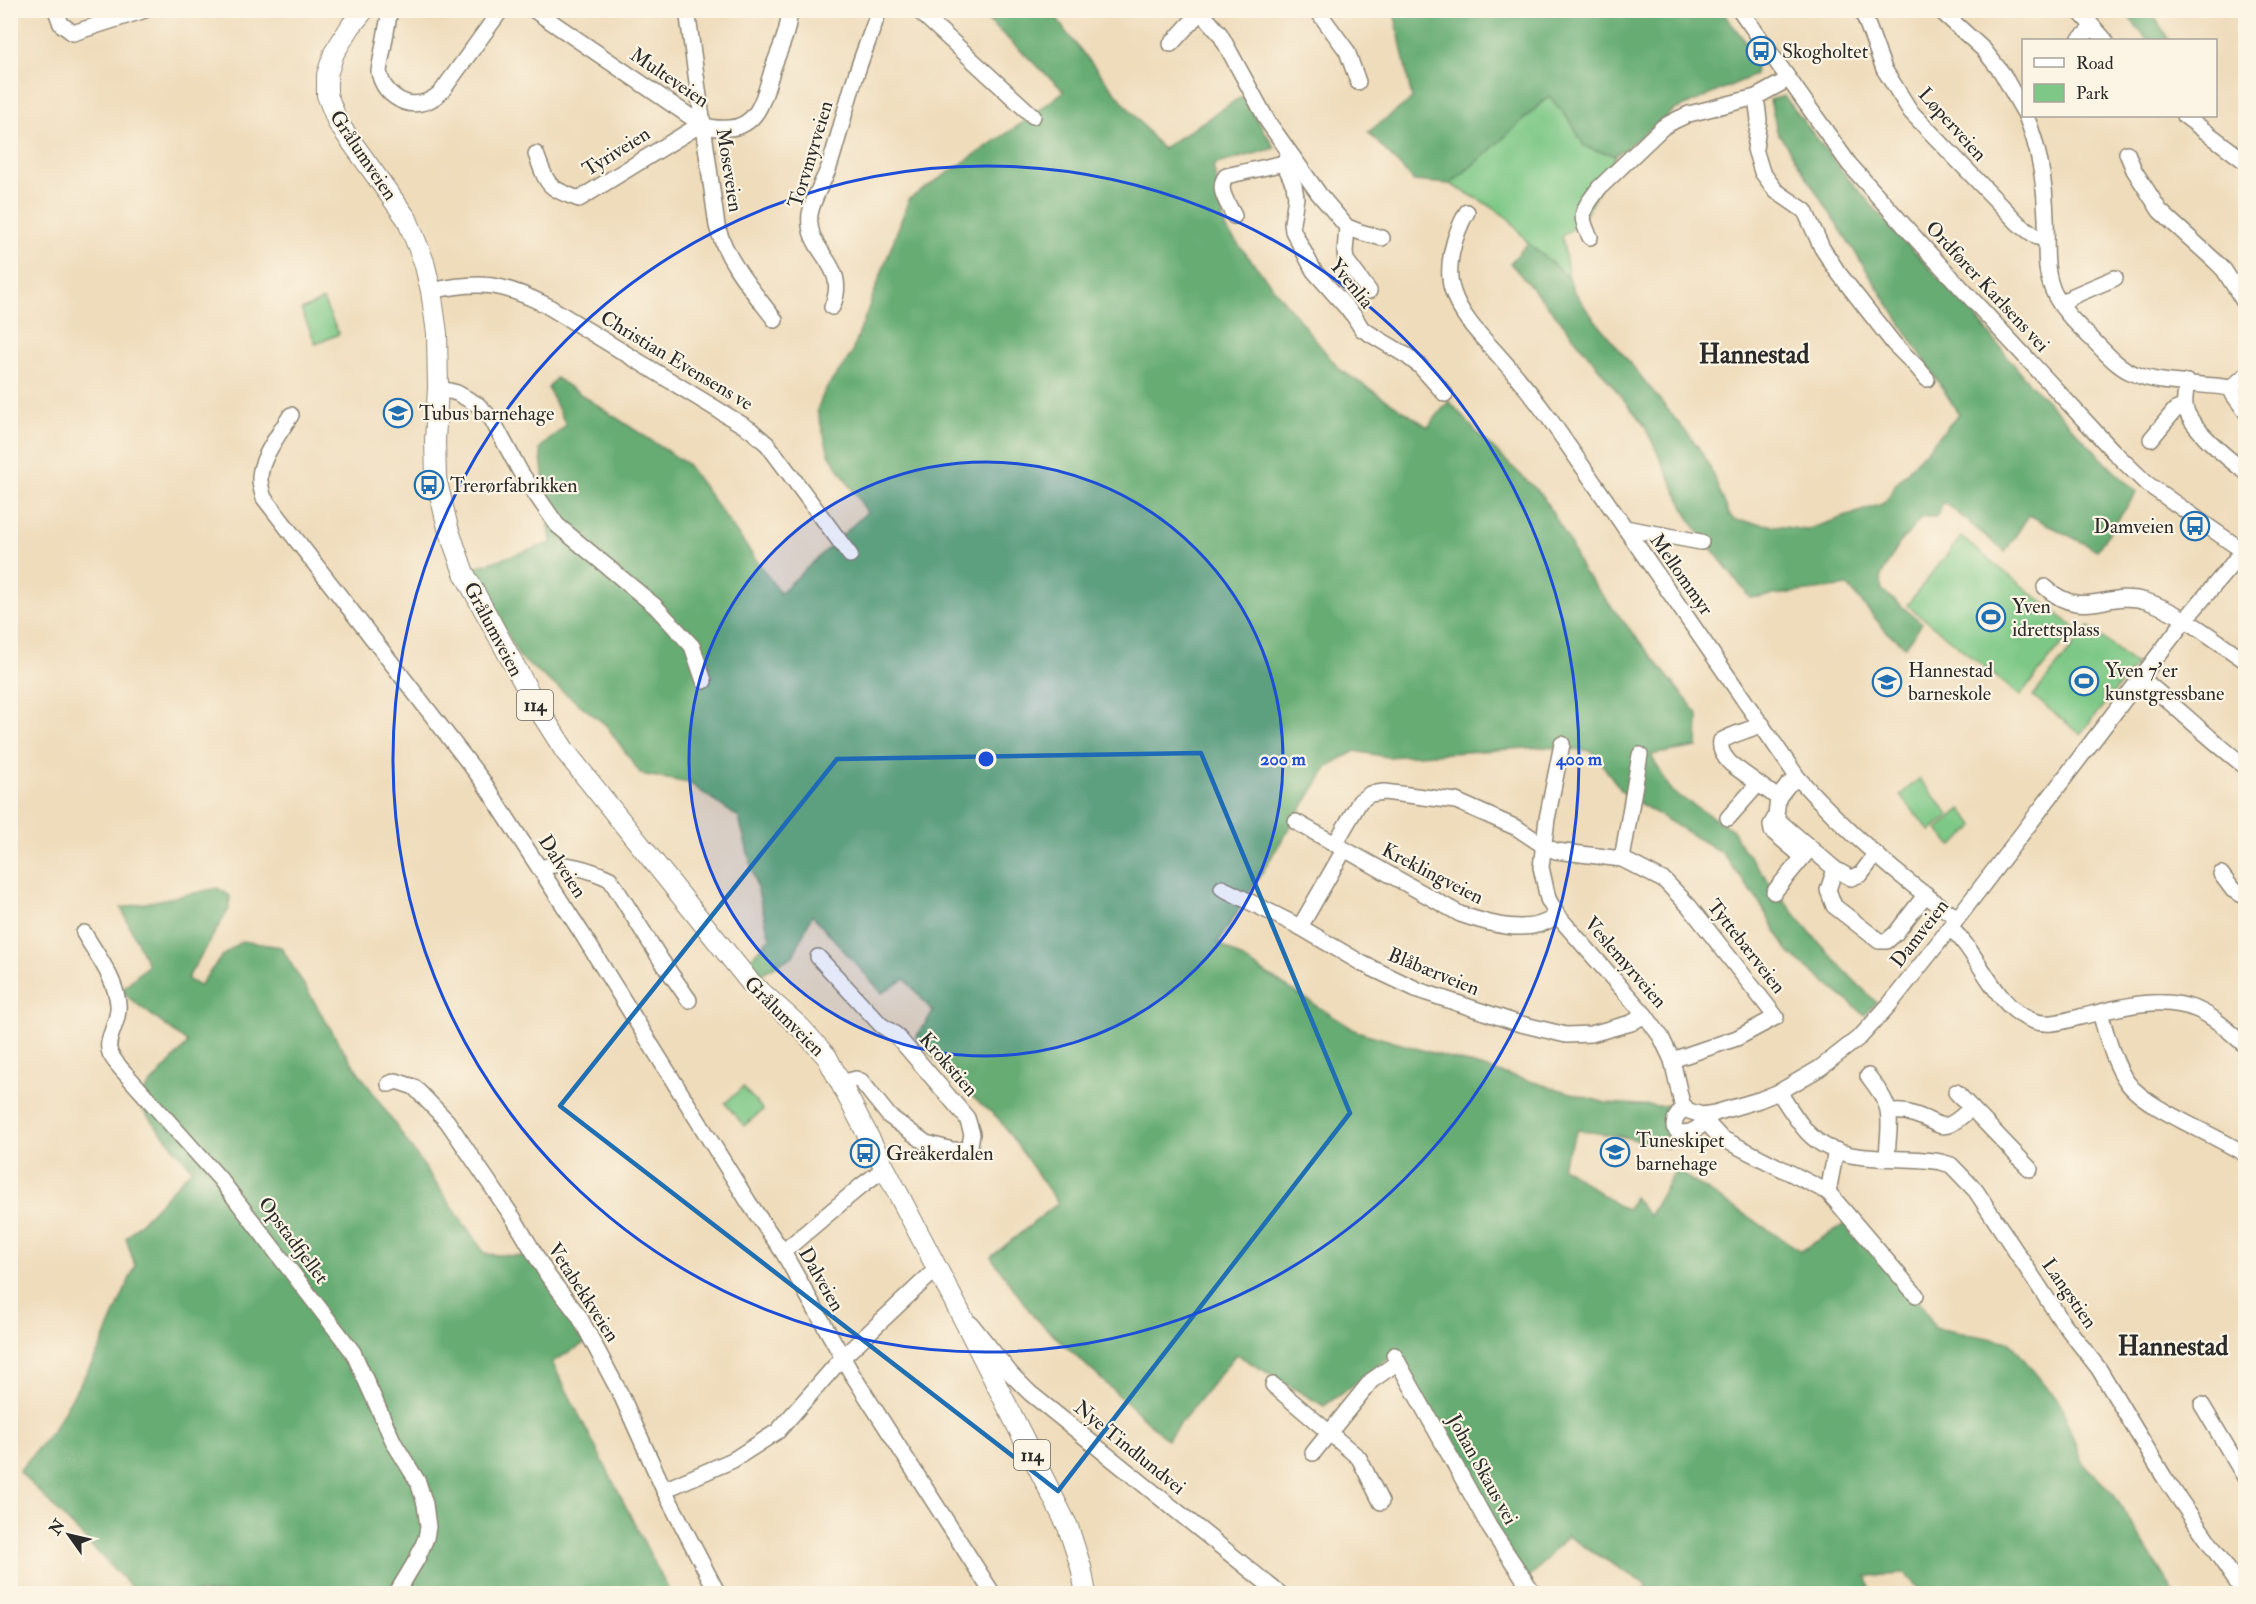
<svg xmlns="http://www.w3.org/2000/svg" width="2256" height="1604" viewBox="0 0 2256 1604" font-family="'IM FELL Double Pica',serif">
  <style>
    .green { fill: #7dc886; stroke: #547a58; stroke-width: 1.5 }
    .forest { fill: #66ac73; stroke: #486c4f; stroke-width: 1.5 }
    .lines { fill: none; stroke-linecap: round; stroke-linejoin: round }
    .minor-casing { stroke: #8d8473; stroke-width: 18 }
    .major-casing { stroke: #8d8473; stroke-width: 22 }
    .minor { stroke: #fff; stroke-width: 15 }
    .major { stroke: #fff; stroke-width: 20 }
    .marked { fill: none; stroke: #1f6fb2; stroke-width: 4.5; stroke-linejoin: round }
    .ring { fill: none; stroke: #1d4ed8; stroke-width: 3 }
    .labels { text-anchor: middle; stroke-width: 4.5; stroke-linejoin: round; paint-order: stroke }
    .shield { fill: #fcf5e5; stroke: #6a6863; stroke-width: 1.5 }
    .shield-label { font-size: 18px; font-weight: bold; fill: #2b2b2b }
    .poi-label { font-size: 20px; fill: #2b2b2b; stroke: #fcf5e5; text-anchor: start }
    .street-label { font-size: 20px; fill: #2b2b2b; stroke: #fcf5e5 }
    .district-label { font-size: 26px; font-weight: bold; fill: #2b2b2b; stroke: #fcf5e5 }
    .centre { fill: #1d4ed8; stroke: #fcf5e5; stroke-width: 3 }
    .ring-label { font-size: 18px; text-anchor: middle; font-weight: bold; fill: #1d4ed8; stroke: #fcf5e5; stroke-width: 4.5; stroke-linejoin: round; paint-order: stroke }
  </style>
  <rect width="100%" height="100%" fill="#fcf5e5"/>
  <filter id="ink" filterUnits="userSpaceOnUse"><feTurbulence type="fractalNoise" baseFrequency=".0167" numOctaves="2"/><feDisplacementMap in="SourceGraphic" scale="12" xChannelSelector="R" yChannelSelector="G"/><feConvolveMatrix kernelMatrix="1 2 1 2 8 2 1 2 1" color-interpolation-filters="sRGB"/></filter>
  <filter id="wash" filterUnits="userSpaceOnUse"><feTurbulence type="fractalNoise" baseFrequency=".008" numOctaves="4" result="noise"/><feDisplacementMap in="SourceGraphic" scale="24" xChannelSelector="R" yChannelSelector="G"/><feGaussianBlur stdDeviation="1.35" result="paint"/><feColorMatrix in="noise" values="0 0 0 0 0 0 0 0 0 0 0 0 0 0 0 0 0 1.4 0 .05"/><feComposite in="paint" operator="in"/></filter>
  <g filter="url(#wash)">
    <rect width="100%" height="100%" fill="#efdcbb"/>
    <g class="green">
      <polygon points="1549,96 1571,122 1584,146 1593,150 1616,155 1582,222 1562,236 1569,278 1528,243 1509,219 1487,204 1450,184 1487,153"/>
      <polygon points="323,300 339,334 316,344 301,310"/>
      <polygon points="1961,537 2075,628 2020,696 1907,605"/>
      <polygon points="2089,627 2136,665 2080,734 2033,696"/>
      <polygon points="1919,779 1950,815 1930,831 1900,795"/>
      <polygon points="1961,809 1975,826 1952,846 1937,829"/>
      <polygon points="743,1087 763,1110 744,1126 725,1103"/>
    </g>
    <g class="forest">
      <path d="M 978,11 L 1053,11 L 1065,31 L 1162,149 L 1242,96 L 1275,148 L 1213,165 L 1225,228 L 1339,369 L 1428,427 L 1449,401 L 1480,436 L 1542,495 L 1569,541 L 1582,570 L 1698,714 L 1697,747 L 1651,755 L 1672,792 L 1733,830 L 1737,840 C 1780,897 1824,953 1876,1002 L 1865,1015 L 1788,952 L 1759,902 L 1722,853 L 1624,794 L 1592,751 L 1544,747 L 1387,757 L 1355,751 L 1328,766 L 1218,943 L 1356,1031 L 1606,1103 L 1659,1106 L 1671,1105 C 1662,1122 1664,1130 1669,1148 L 1624,1137 L 1578,1130 L 1561,1166 L 1619,1206 L 1628,1209 L 1634,1197 L 1649,1216 L 1676,1170 L 1801,1251 L 1853,1219 L 1916,1295 L 1935,1328 L 2010,1342 L 2061,1405 L 2082,1462 L 2114,1495 L 2174,1593 L 1923,1593 L 1905,1574 L 1867,1576 L 1871,1593 L 1641,1593 L 1647,1585 L 1567,1536 L 1526,1582 L 1394,1355 L 1324,1406 L 1236,1354 L 1167,1440 L 1034,1317 L 991,1257 L 1058,1203 L 998,1118 L 954,1082 L 916,1037 L 933,1012 L 905,979 L 882,993 L 812,915 L 793,956 L 761,974 L 749,960 L 770,938 L 739,818 L 689,783 L 641,774 L 606,725 L 520,658 L 473,568 L 551,543 L 540,448 L 566,425 L 548,388 L 556,378 L 687,464 L 780,593 L 867,512 L 829,454 L 817,410 L 825,390 L 851,355 L 909,199 L 1025,121 L 1064,91 Z"/>
      <path d="M 1394,11 L 1722,11 C 1734,29 1760,52 1755,75 L 1675,110 L 1616,155 L 1593,150 L 1584,146 L 1571,122 L 1549,96 L 1487,153 L 1450,184 L 1414,181 L 1368,132 L 1412,99 Z"/>
      <polygon points="2124,11 2154,11 2154,16 2169,40 2147,40"/>
      <polygon points="1784,96 1846,176 1891,227 1976,317 2023,376 2112,469 2137,492 2097,550 2029,515 2005,552 1944,502 1936,517 1922,517 1899,544 1881,576 1882,590 1922,623 1905,647 1885,630 1848,586 1750,598 1691,522 1644,425 1561,321 1510,263 1528,243 1569,278 1573,289 1587,310 1698,447 1709,465 1729,514 1734,520 1806,530 1882,504 1889,497 1894,486 1959,414 1777,131 1770,100"/>
      <polygon points="218,888 230,896 229,909 187,979 199,986 222,956 242,941 281,947 344,1051 485,1254 532,1257 587,1342 552,1362 670,1593 137,1593 19,1471 53,1430 99,1351 135,1266 126,1238 192,1169 135,1101 188,1043 120,991 148,965 121,908"/>
    </g>
  </g>
  <g filter="url(#ink)">
    <g class="lines">
      <g class="minor-casing">
        <g id="minor">
          <polyline points="56,10 61,24 73,33 145,10"/>
          <path d="M 390,10 L 379,71 C 382,92 403,109 425,102 C 432,100 437,96 442,91 L 501,10"/>
          <path d="M 534,10 L 701,124 C 710,128 719,129 729,128 C 762,126 765,90 774,65 C 780,48 790,29 789,10"/>
          <path d="M 687,10 L 717,226 C 727,262 753,291 775,320"/>
          <polyline points="918,10 1033,116"/>
          <polyline points="1199,10 1220,34 1268,122 1319,194 1347,227 1360,232 1382,238"/>
          <polyline points="1317,10 1347,51 1358,82"/>
          <polyline points="1740,10 1849,164 1927,251 2113,451 2146,483 2246,553"/>
          <polyline points="1862,10 1884,69 1911,112 2019,224 2037,237 2046,239"/>
          <polyline points="1940,10 1984,50 2002,73 2024,112"/>
          <polyline points="2078,10 2105,40"/>
          <polyline points="2079,40 2093,27"/>
          <polyline points="1171,44 1202,10"/>
          <polyline points="1756,97 1759,120 1755,149 1762,172 1776,191 1805,211 1822,248 1837,271 1894,344 1917,367 1927,379"/>
          <path d="M 2026,116 C 2039,148 2045,183 2046,218 C 2047,239 2044,263 2050,282 C 2056,305 2076,324 2093,340 C 2106,353 2118,368 2135,374 C 2161,385 2202,383 2231,388"/>
          <polyline points="2185,116 2246,162"/>
          <polyline points="1288,153 1284,163 1294,185 1296,197 1292,223 1293,231 1314,271 1354,316 1362,329 1407,356 1420,366 1445,394"/>
          <polyline points="2127,153 2134,170 2160,211 2215,261 2224,270 2246,305"/>
          <path d="M 536,154 C 548,186 546,187 579,199 L 701,124"/>
          <path d="M 1467,212 C 1455,233 1444,267 1453,292 C 1461,317 1482,337 1499,356 C 1517,376 1533,396 1549,418 L 1798,778 C 1845,830 1900,878 1957,918"/>
          <path d="M 1234,216 C 1228,203 1216,189 1226,176 L 1284,163"/>
          <polyline points="1347,227 1345,252 1346,260 1369,291"/>
          <path d="M 1590,237 C 1577,213 1584,209 1599,188 L 1663,127 L 1676,120 L 1689,114 L 1756,97 L 1787,80"/>
          <path d="M 431,291 C 480,280 502,283 546,305 L 751,430 L 768,445 L 850,555"/>
          <polyline points="2061,305 2073,296 2115,278"/>
          <path d="M 832,307 C 851,263 805,254 810,214 C 813,197 823,183 829,167 C 839,137 846,105 856,75 C 863,53 872,32 879,10"/>
          <polyline points="2246,375 2231,388 2233,394 2246,412"/>
          <path d="M 2187,382 C 2186,389 2184,399 2185,406 C 2188,426 2229,460 2246,472"/>
          <polyline points="438,388 457,393 478,405 491,418 521,473 557,525 655,606 692,646 704,681"/>
          <path d="M 291,415 C 281,431 259,460 260,479 C 260,485 262,492 264,498 L 482,780 L 581,932 L 749,1203 L 783,1252 L 852,1374 L 993,1594"/>
          <polyline points="2151,439 2175,410 2185,406"/>
          <polyline points="1625,528 1701,542"/>
          <path d="M 2045,587 C 2084,622 2106,589 2146,601 C 2181,612 2216,641 2246,661"/>
          <path d="M 2141,678 C 2177,707 2209,739 2246,767"/>
          <path d="M 1762,724 C 1748,731 1734,733 1721,741 C 1719,750 1725,758 1731,764 L 1778,798 L 1776,816 L 1780,822 L 1835,869 L 1851,878 L 1861,874 L 1876,854"/>
          <polyline points="1562,744 1547,819 1541,867 1548,899 1557,915 1645,1015 1661,1037 1672,1060 1682,1104 1689,1111 1702,1115 1715,1113 1759,1100 1779,1092 1820,1068 1861,1036 1889,1005 1950,928 2185,620 2233,563 2246,543"/>
          <polyline points="1778,798 1788,785 1798,778"/>
          <polyline points="1776,816 1771,825 1772,831 1803,857"/>
          <polyline points="1728,818 1758,784"/>
          <path d="M 1296,822 L 1460,914 C 1489,924 1531,937 1557,915"/>
          <polyline points="1335,844 1360,801 1370,794 1384,792 1456,801 1517,828 1544,846 1556,851 1622,859 1665,881 1689,906 1776,1017 1737,1038 1672,1060"/>
          <polyline points="1622,859 1640,755"/>
          <path d="M 541,869 C 558,858 593,871 610,879 L 661,960 L 689,1000"/>
          <polyline points="1835,869 1828,890 1834,906 1879,941 1887,941 1896,933 1926,894"/>
          <polyline points="2221,874 2233,890 2246,897"/>
          <polyline points="1222,888 1300,927 1363,964 1418,990 1517,1023 1566,1035 1591,1034 1631,1023 1645,1015"/>
          <polyline points="1774,892 1808,851"/>
          <polyline points="1300,927 1344,850"/>
          <path d="M 1950,928 C 1979,952 1994,1006 2031,1020 C 2047,1027 2064,1021 2080,1017 C 2117,1008 2161,994 2198,1010 C 2216,1018 2231,1033 2246,1046"/>
          <path d="M 84,933 C 96,954 116,979 118,1004 C 120,1023 104,1039 110,1053 C 113,1060 119,1066 124,1072 L 220,1179 L 353,1352 L 394,1443 L 418,1482 L 425,1504 L 428,1527 L 426,1538 L 417,1559 L 396,1594"/>
          <polyline points="818,957 881,1025 896,1035 967,1118 972,1134 970,1145 963,1150 952,1150 926,1143 889,1116 861,1081 856,1079 841,1083"/>
          <path d="M 2100,1013 C 2107,1035 2113,1062 2127,1082 C 2146,1109 2215,1134 2246,1155"/>
          <path d="M 1868,1076 C 1896,1111 1889,1116 1887,1158"/>
          <polyline points="389,1084 396,1081 414,1087 447,1121 514,1219 548,1276 579,1316 622,1397 664,1490 718,1594"/>
          <path d="M 1779,1092 C 1788,1106 1797,1121 1808,1133 C 1841,1168 1898,1154 1941,1162 L 1951,1165 L 1976,1191 L 2061,1320 L 2099,1369 L 2164,1477 L 2245,1594"/>
          <polyline points="1956,1092 2030,1169"/>
          <path d="M 1684,1106 L 1675,1119 L 1674,1127 L 1678,1132 C 1693,1136 1703,1124 1713,1114"/>
          <path d="M 1889,1112 C 1895,1112 1903,1111 1909,1113 C 1944,1122 1938,1139 1971,1108"/>
          <polyline points="1706,1122 1721,1138 1828,1192 1916,1295"/>
          <polyline points="1828,1192 1836,1150"/>
          <polyline points="783,1252 861,1186 885,1168"/>
          <polyline points="971,1324 1011,1374 1030,1393 1280,1594"/>
          <polyline points="1394,1355 1490,1528 1534,1594"/>
          <polyline points="1273,1385 1359,1458 1381,1502"/>
          <polyline points="2202,1405 2246,1479"/>
          <polyline points="1313,1453 1371,1381 1398,1362"/>
          <polyline points="664,1490 733,1460 778,1431 843,1357 930,1275"/>
        </g>
      </g>
      <g class="major-casing">
        <polyline id="major" points="364,10 351,26 334,53 327,75 327,95 338,123 407,219 424,262 431,291 437,333 438,388 435,441 436,478 448,528 464,573 537,707 565,751 750,982 801,1028 827,1057 965,1322 1068,1527 1081,1567 1086,1594"/>
      </g>
      <use href="#minor" class="minor"/>
      <use href="#major" class="major"/>
    </g>
  </g>
  <path class="marked" d="M 1201,753 L 1350,1113 L 1058,1491 L 560,1106 L 837,759 Z"/>
  <circle cx="986" cy="759" r="297" fill="#1d4ed8" fill-opacity=".12"/>
  <g class="ring">
    <circle cx="986" cy="759" r="297"/>
    <circle cx="986" cy="759" r="593"/>
  </g>
  <defs>
    <g id="bus-ring" transform="scale(1.5)"><circle r="9.5" fill="#fcf5e5" stroke="#1f6fb2" stroke-width="1.5"/><path d="M-5-6H5V4H4V6H2V4H-2V6H-4V4H-5ZM-3.5-4V0h7V-4ZM-3.5 1.2v1.5H-2V1.2ZM2 1.2v1.5H3.5V1.2Z" fill="#1f6fb2"/></g>
    <g id="school-ring" transform="scale(1.5)"><circle r="9.5" fill="#fcf5e5" stroke="#1f6fb2" stroke-width="1.5"/><path d="M0-5L7-2L0 1L-7-2ZM-4 1L0 2.5L4 1V4Q0 6-4 4Z" fill="#1f6fb2"/></g>
    <g id="stadium-ring" transform="scale(1.5)"><circle r="9.5" fill="#fcf5e5" stroke="#1f6fb2" stroke-width="1.5"/><path d="M0-5a6.5 5 0 1 0 0 10a6.5 5 0 1 0 0-10ZM-3.5-1.8h7v3.6h-7Z" fill="#1f6fb2"/></g>
  </defs>
  <g fill-rule="evenodd">
    <use href="#bus-ring" x="1761" y="51"/>
    <use href="#school-ring" x="398" y="413"/>
    <use href="#bus-ring" x="429" y="485"/>
    <use href="#bus-ring" x="2195" y="526"/>
    <use href="#stadium-ring" x="1991" y="617"/>
    <use href="#stadium-ring" x="2084" y="681"/>
    <use href="#school-ring" x="1887" y="682"/>
    <use href="#school-ring" x="1615" y="1152"/>
    <use href="#bus-ring" x="865" y="1153"/>
  </g>
  <g class="labels">
    <g class="shield">
      <rect x="517" y="690" width="36" height="30" rx="4.5"/>
      <rect x="1014" y="1440" width="36" height="30" rx="4.5"/>
    </g>
    <g class="shield-label">
      <text x="535" y="711">114</text>
      <text x="1032" y="1461">114</text>
    </g>
    <g class="poi-label">
      <text x="1782" y="58">Skogholtet</text>
      <text x="419" y="420">Tubus barnehage</text>
      <text x="450" y="492">Trerørfabrikken</text>
      <text x="2174" y="533" text-anchor="end">Damveien</text>
      <text x="2012" y="613">Yven<tspan x="2012" dy="23">idrettsplass</tspan></text>
      <text x="1908" y="677">Hannestad<tspan x="1908" dy="23">barneskole</tspan></text>
      <text x="2105" y="677">Yven 7'er<tspan x="2105" dy="23">kunstgressbane</tspan></text>
      <text x="1636" y="1147">Tuneskipet<tspan x="1636" dy="23">barnehage</tspan></text>
      <text x="886" y="1160">Greåkerdalen</text>
    </g>
    <g class="street-label">
      <text transform="translate(670 77) rotate(34)" y="7">Multeveien</text>
      <text transform="translate(1953 124) rotate(48)" y="7">Løperveien</text>
      <text transform="translate(616 151) rotate(-32)" y="7">Tyriveien</text>
      <text transform="translate(810 154) rotate(-73)" y="7">Torvmyrveien</text>
      <text transform="translate(364 155) rotate(56)" y="7">Grålumveien</text>
      <text transform="translate(730 170) rotate(81)" y="7">Moseveien</text>
      <text transform="translate(1352 283) rotate(51)" y="7">Yvenlia</text>
      <text transform="translate(1988 286) rotate(47)" y="7">Ordfører Karlsens vei</text>
      <text transform="translate(677 360) rotate(31)" y="7">Christian Evensens ve</text>
      <text transform="translate(1682 574) rotate(55)" y="7">Mellommyr</text>
      <text transform="translate(494 629) rotate(62)" y="7">Grålumveien</text>
      <text transform="translate(563 866) rotate(57)" y="7">Dalveien</text>
      <text transform="translate(1433 873) rotate(27)" y="7">Kreklingveien</text>
      <text transform="translate(1919 933) rotate(-52)" y="7">Damveien</text>
      <text transform="translate(1747 946) rotate(52)" y="7">Tyttebærveien</text>
      <text transform="translate(1626 962) rotate(49)" y="7">Veslemyrveien</text>
      <text transform="translate(1434 971) rotate(22)" y="7">Blåbærveien</text>
      <text transform="translate(785 1016) rotate(45)" y="7">Grålumveien</text>
      <text transform="translate(949 1064) rotate(49)" y="7">Krokstien</text>
      <text transform="translate(294 1240) rotate(53)" y="7">Opstadfjellet</text>
      <text transform="translate(822 1279) rotate(60)" y="7">Dalveien</text>
      <text transform="translate(584 1292) rotate(57)" y="7">Vetabekkveien</text>
      <text transform="translate(2070 1293) rotate(55)" y="7">Langstien</text>
      <text transform="translate(1130 1447) rotate(39)" y="7">Nye Tindlundvei</text>
      <text transform="translate(1483 1469) rotate(61)" y="7">Johan Skaus vei</text>
    </g>
    <g class="district-label">
      <text x="1754" y="363">Hannestad</text>
      <text x="2173" y="1355">Hannestad</text>
    </g>
  </g>
  <circle cx="986" cy="759" r="9" class="centre"/>
  <g class="ring-label">
    <text x="1283" y="765">200 m</text>
    <text x="1579" y="765">400 m</text>
  </g>
  <rect width="2256" height="1604" fill="none" stroke="#fcf5e5" stroke-width="36"/>
  <rect x="2022" y="39" width="195" height="78" fill="#fcf5e5" stroke="#a8a49b" stroke-width="1.5"/>
  <rect x="2034" y="58" width="30" height="9" fill="#ffffff" stroke="#a8a49b" stroke-width="1.5"/>
  <text x="2076" y="69" font-size="18" fill="#2b2b2b">Road</text>
  <rect x="2034" y="84" width="30" height="18" fill="#7dc886" stroke="#a8a49b" stroke-width="1.5"/>
  <text x="2076" y="99" font-size="18" fill="#2b2b2b">Park</text>
  <g transform="translate(69 1535) rotate(304)" stroke="#fcf5e5" stroke-width="4.5" paint-order="stroke">
  <path d="M0-4.5L10 22L0 15L-10 22Z" fill="#2b2b2b"/>
  <text y="-9" font-size="16" font-weight="bold" text-anchor="middle" fill="#2b2b2b">N</text>
  </g>
</svg>
